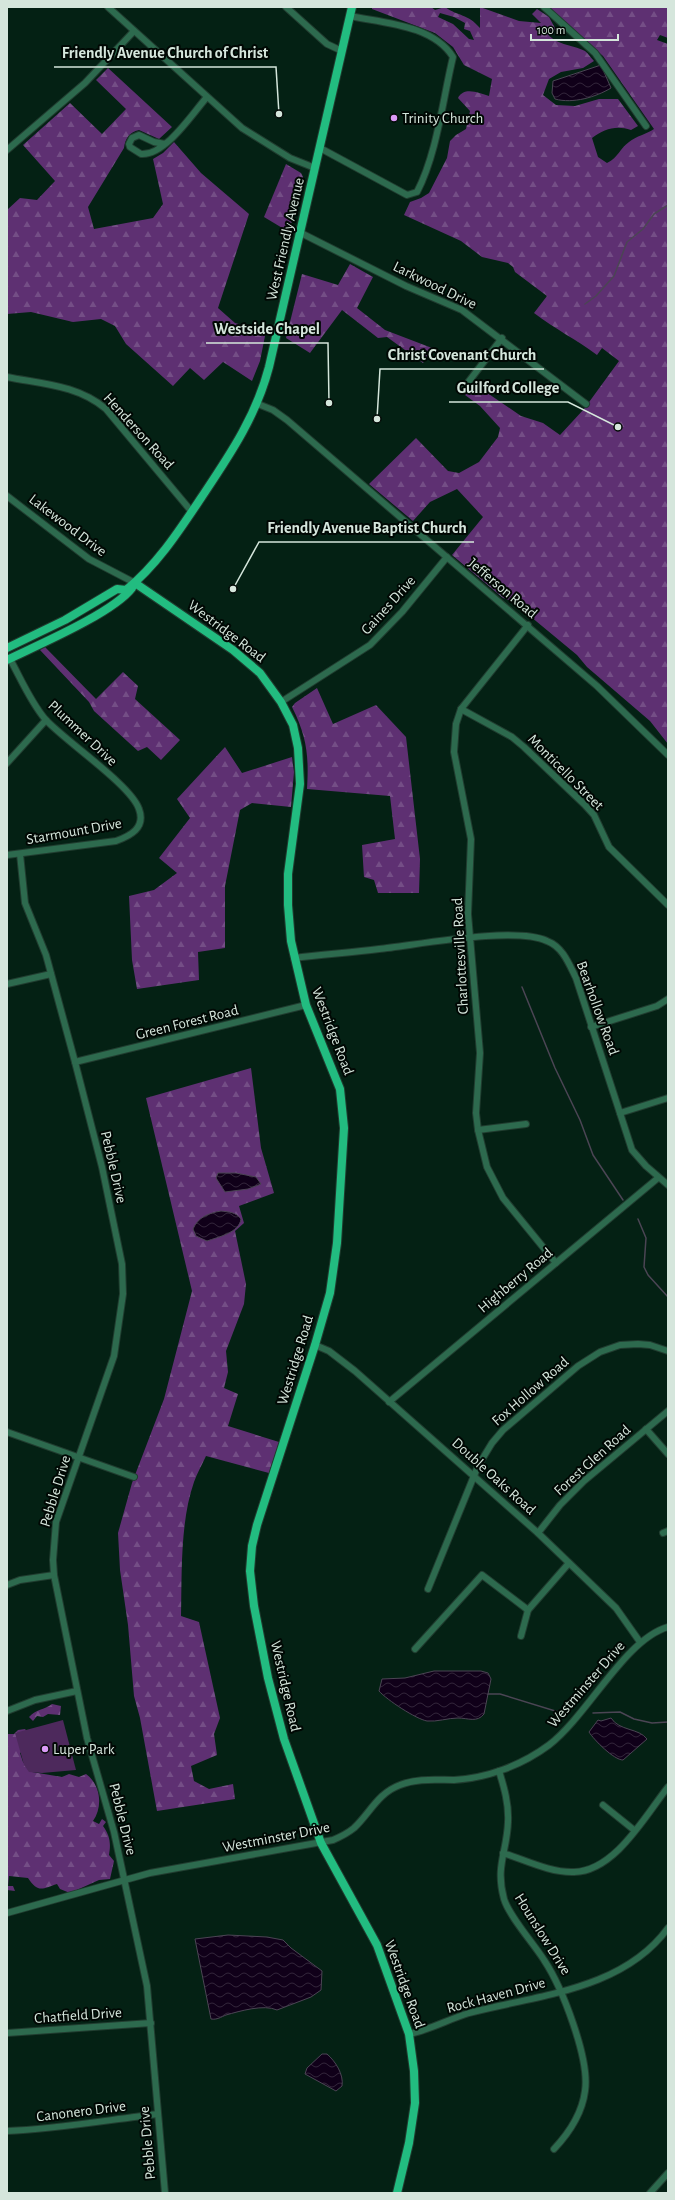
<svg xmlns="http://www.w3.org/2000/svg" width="675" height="2200" viewBox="0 0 675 2200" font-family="'Alegreya Sans',sans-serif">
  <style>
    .forest { fill: url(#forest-firs); fill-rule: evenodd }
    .garden { fill: #4d295c }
    .water { fill: url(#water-waves); stroke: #4b4554 }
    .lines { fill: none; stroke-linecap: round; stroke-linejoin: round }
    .stream { stroke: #4b4554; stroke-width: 1.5 }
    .minor-casing { stroke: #213d30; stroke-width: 8 }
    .major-casing { stroke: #213d30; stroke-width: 10 }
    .minor { stroke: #2d6a4e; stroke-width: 6 }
    .major { stroke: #22bc80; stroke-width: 8 }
    .poi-dot { fill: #da9af6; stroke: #010804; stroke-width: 1.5 }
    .labels { text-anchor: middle; stroke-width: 4; stroke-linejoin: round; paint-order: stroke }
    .poi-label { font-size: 15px; fill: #d5e6dc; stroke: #010804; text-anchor: start }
    .street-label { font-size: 15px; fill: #d5e6dc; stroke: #010804 }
    .leader { fill: none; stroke: #d5e6dc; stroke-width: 1.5 }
    .callout-dot { fill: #d5e6dc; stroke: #010804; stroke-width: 1.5 }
    .callout-label { font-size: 16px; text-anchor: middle; font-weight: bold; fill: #d5e6dc; stroke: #010804; stroke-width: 4; stroke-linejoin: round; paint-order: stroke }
  </style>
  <defs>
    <pattern id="forest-firs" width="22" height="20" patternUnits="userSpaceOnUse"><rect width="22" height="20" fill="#5e3072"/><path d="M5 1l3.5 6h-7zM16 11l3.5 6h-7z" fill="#744e86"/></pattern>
    <pattern id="water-waves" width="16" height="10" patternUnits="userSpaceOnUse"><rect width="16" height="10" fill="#100019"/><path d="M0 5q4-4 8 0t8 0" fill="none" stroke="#32253a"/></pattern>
  </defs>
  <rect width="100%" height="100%" fill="#042114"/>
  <g class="forest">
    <path d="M 372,7 L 431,7 L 435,10 L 445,7 C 459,17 467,13 480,28 L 480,7 L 519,21 L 541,23 L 532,14 L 537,9 L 549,17 L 556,30 L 545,31 C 556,46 571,44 585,51 C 588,53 591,58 594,61 L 583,68 L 561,72 L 549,79 L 543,95 L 556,105 L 575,106 L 599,99 L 618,99 L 638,126 L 631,130 C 616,125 604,129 592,138 L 598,157 L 607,163 C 619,157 619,149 629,142 C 636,136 647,134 654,129 L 603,56 L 548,7 L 668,7 L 668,38 L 660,35 L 657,40 L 668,44 L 668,744 L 650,721 L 587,667 L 577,655 L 513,602 L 503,598 L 452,555 L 483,517 L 457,489 L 430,502 L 413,521 L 369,484 L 416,438 L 448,471 L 459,473 L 479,462 L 498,437 L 500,428 L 480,406 L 465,395 L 472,386 L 483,390 L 521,416 L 543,423 L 560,435 L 584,409 L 619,361 L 602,348 L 597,355 C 577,340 555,329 534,313 L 547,296 L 515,272 L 513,267 L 508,263 L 482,257 L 461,241 L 404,215 L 410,202 L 421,198 L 429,193 L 447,158 L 450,141 L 456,135 L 466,129 L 470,111 L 458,98 C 464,86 479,93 489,96 L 492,79 L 464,65 L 453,47 L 435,33 L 372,9 ZM 440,13 L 454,17 L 465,23 L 464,29 L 470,31 L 474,40 L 469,39 L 453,24 L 438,17 Z"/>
    <path d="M 108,68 L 172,127 L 159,139 L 139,130 C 129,132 125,139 124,148 L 88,207 L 94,229 L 153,218 L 163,204 L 153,159 L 163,153 L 174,142 L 201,173 L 249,214 L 218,308 L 235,323 L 266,331 L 260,361 L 252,381 L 223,362 L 204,380 L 190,368 L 173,386 L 126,344 L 115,326 L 101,319 L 73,322 L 31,312 L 7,314 L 7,210 L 20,198 L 37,200 L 55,181 L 23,145 L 70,103 L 102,134 L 126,109 L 96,80 Z"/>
    <polygon points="286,164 301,173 303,177 289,232 264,217"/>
    <polygon points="350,264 373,277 357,308 385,330 432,348 423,363 387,337 378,338 342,310 310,353 286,338 302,274 338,285"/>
    <polygon points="45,647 96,699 123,672 138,686 135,699 180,740 161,760 147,747 138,751 94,711 89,702 40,650"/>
    <path d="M 317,688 L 333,724 L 376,705 L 406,737 L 420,859 L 419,893 L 378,893 L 374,880 L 364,877 L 362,845 L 395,839 L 390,796 L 307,789 C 309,756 307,737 292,707 L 295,703 Z"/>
    <polygon points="225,747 242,773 292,757 294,772 291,807 252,803 240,810 225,886 225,948 198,952 199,980 137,989 132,960 129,896 154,890 177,873 159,858 190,818 177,799"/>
    <path d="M 251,1068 L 261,1148 L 274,1193 L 239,1206 L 244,1223 L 235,1231 L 246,1284 L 244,1304 L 226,1351 L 228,1372 L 224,1388 L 238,1394 L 228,1426 L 279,1442 L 269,1473 L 206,1456 C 202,1465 197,1473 194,1482 C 180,1522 182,1573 181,1616 L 199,1622 L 220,1718 L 214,1734 L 217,1755 L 191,1766 L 194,1781 L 209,1789 L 233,1784 L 235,1799 L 157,1811 L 140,1718 L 134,1696 L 128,1625 L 120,1570 L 118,1533 L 132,1483 L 164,1399 L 192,1291 L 146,1098 Z"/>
    <path d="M 52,1704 L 61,1706 L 60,1715 L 48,1714 L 43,1717 L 37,1716 L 33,1721 L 29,1717 C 36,1709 44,1710 52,1704 Z"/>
    <path d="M 25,1729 L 28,1733 L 26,1749 L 20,1753 L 23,1762 L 32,1772 L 62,1777 L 69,1774 L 79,1777 L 86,1774 C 101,1785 103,1807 93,1821 L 99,1824 L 102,1819 L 106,1822 L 103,1826 C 110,1836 111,1843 109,1855 L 114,1861 L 110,1879 L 99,1880 L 70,1893 L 60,1889 L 57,1884 C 42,1889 38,1893 28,1878 L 9,1876 L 8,1886 L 13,1886 L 15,1891 L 7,1890 L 7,1734 L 14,1734 L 18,1730 Z"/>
  </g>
  <polygon class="garden" points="63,1720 76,1770 42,1773 29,1772 24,1765 15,1733"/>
  <g class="water">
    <path d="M 601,65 L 611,88 C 596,97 573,104 555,99 L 552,93 L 553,81 Z"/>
    <polygon points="218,1173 236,1173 256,1177 261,1184 248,1189 225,1192 216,1178"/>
    <path d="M 221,1211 C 229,1212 236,1212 241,1219 C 239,1233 218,1237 207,1241 L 196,1236 L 193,1229 C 198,1217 209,1213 221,1211 Z"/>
    <path d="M 434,1671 L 481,1671 L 488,1673 L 491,1679 L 484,1714 C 477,1723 468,1718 458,1718 C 448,1718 437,1722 427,1721 C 416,1719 387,1700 379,1691 L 382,1679 L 405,1678 Z"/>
    <path d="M 611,1718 C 619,1731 639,1728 647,1739 L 623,1760 C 614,1760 594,1740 589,1732 L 598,1720 L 601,1721 Z"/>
    <path d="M 228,1935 L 267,1937 L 283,1940 L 291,1948 L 322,1971 L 321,1990 L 311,1997 L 277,2010 C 264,2004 240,2011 226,2015 C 221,2017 217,2020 211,2019 L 195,1939 Z"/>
    <path d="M 322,2054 L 327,2054 C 335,2061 344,2074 342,2086 L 336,2091 L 305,2074 L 307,2068 Z"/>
  </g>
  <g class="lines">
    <g class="stream">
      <polyline points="585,304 596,296 614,276 627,242 643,229 654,214 668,205"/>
      <polyline points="522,987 555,1068 580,1120 593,1155 623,1200"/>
      <polyline points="638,1219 646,1238 644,1267 648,1275 668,1297"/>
      <polyline points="488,1694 500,1694 565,1714"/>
      <polyline points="593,1713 620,1712 634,1719 652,1723 668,1722"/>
    </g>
    <g class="minor-casing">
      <g id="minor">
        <polyline points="108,7 242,128 290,158 315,168"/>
        <polyline points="286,7 327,44 342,51"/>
        <polyline points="544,7 595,53 646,126"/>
        <path d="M 165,144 L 154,142 L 139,135 L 132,138 L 129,144 L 130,147 L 141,154 C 165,156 192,114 207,97"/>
        <path d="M 320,148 L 407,195 L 417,192 C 437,154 443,98 453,57 C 433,25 384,23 350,16"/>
        <polyline points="7,150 85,83 134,31"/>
        <polyline points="301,233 406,286 462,310 586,404"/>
        <path d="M 7,377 C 42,384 78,385 106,409 L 192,512"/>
        <polyline points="463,389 502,338"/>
        <polyline points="258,404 273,410 287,420 597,686 668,755"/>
        <polyline points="7,496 89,559 135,583"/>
        <polyline points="528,625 461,709 456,724 454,752 471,839 468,914 480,1053 476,1113 478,1130 487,1167 503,1198 556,1263"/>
        <polyline points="281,702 370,645 402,612 447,557"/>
        <polyline points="461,709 512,737 524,747 584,804 594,815 609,847 668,905"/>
        <polyline points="7,763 46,720"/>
        <polyline points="20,854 25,903 46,955 75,1062 102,1167 122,1264 123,1294 114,1356 56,1522 53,1560 54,1575 87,1738 114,1832 147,1986 165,2193"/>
        <path d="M 7,855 L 116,841 C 130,836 146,828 139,809 C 131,785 65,741 45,719 C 30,701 21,679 10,659"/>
        <path d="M 294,958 C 322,954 350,953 379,949 C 417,945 514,926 547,941 C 563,947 569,964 576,978 L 632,1150 L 646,1166 L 668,1185"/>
        <polyline points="7,984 51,974"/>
        <polyline points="591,1027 657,1006 668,999"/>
        <polyline points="75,1062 306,1005"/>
        <polyline points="620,1113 668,1098"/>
        <polyline points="478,1130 526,1124"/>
        <polyline points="315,1345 329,1351 355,1371 538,1533 616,1608 640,1642"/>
        <polyline points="389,1402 658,1178"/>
        <polyline points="646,1429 668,1454"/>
        <polyline points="7,1432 134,1477"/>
        <polyline points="538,1533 560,1505 584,1481 668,1411"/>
        <polyline points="663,1533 668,1531"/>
        <polyline points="7,1585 20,1580 54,1575"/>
        <polyline points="428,1589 478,1466 492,1443 503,1430 578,1366 600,1352 620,1345 638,1344 650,1345 668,1351"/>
        <polyline points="521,1636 528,1610 569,1563"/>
        <polyline points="415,1649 482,1575 528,1610"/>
        <polyline points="7,1711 35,1700 77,1691"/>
        <path d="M 499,1771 C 504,1787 509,1804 508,1822 C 507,1852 495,1866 504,1899 C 509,1916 534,1944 544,1960 C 562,1987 590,2059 585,2091 C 582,2114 570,2132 554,2149"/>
        <polyline points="603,1805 634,1830"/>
        <path d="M 503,1853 C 525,1860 551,1873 574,1872 C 615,1871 645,1816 668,1787"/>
        <path d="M 7,1913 L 150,1873 L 333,1840 C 340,1837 348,1833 354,1828 C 370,1813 378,1793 400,1785 C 417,1778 436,1780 454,1780 C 488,1778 522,1765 549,1745 C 588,1715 625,1639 668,1627"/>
        <polyline points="7,2033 151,2023"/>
        <path d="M 409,2034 C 430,2030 449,2019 469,2013 C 538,1995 623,1990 668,1928"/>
        <path d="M 7,2131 C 57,2129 107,2120 158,2114"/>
        <polyline points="650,2193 668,2173"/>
      </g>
    </g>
    <g class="major-casing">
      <g id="major">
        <polyline points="135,583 233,650 260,673 281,702 293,725 298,748 300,784 288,874 288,905 291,941 306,1005 340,1089 344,1128 337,1243 330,1293 315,1345 257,1525 252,1546 250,1571 254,1606 268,1678 284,1739 321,1843 377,1945 409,2034 414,2071 415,2103 409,2143 397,2193"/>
        <path d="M 7,648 L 65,620 L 117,589 L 126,590 C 157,565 179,531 201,498 C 229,456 256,417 269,367 L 352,7"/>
        <path d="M 7,660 C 38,645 113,613 132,588"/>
      </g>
    </g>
    <use href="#minor" class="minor"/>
    <use href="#major" class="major"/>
  </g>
  <g class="poi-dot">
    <circle cx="394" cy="118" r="4"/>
    <circle cx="45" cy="1749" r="4"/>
  </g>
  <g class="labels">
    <g class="poi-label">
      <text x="402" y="123">Trinity Church</text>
      <text x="53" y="1754">Luper Park</text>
    </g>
    <g class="street-label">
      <text transform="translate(285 239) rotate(-77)" y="5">West Friendly Avenue</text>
      <text transform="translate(435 285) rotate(26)" y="5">Larkwood Drive</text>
      <text transform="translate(139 431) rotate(48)" y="5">Henderson Road</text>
      <text transform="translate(68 525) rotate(37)" y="5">Lakewood Drive</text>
      <text transform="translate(503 588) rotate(40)" y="5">Jefferson Road</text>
      <text transform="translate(388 605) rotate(-48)" y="5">Gaines Drive</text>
      <text transform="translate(227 631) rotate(37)" y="5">Westridge Road</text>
      <text transform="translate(83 733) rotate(43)" y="5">Plummer Drive</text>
      <text transform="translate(566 772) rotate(45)" y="5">Monticello Street</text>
      <text transform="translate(74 831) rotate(-10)" y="5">Starmount Drive</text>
      <text transform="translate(460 956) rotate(-93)" y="5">Charlottesville Road</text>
      <text transform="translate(598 1008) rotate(70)" y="5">Bearhollow Road</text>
      <text transform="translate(187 1022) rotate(-14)" y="5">Green Forest Road</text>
      <text transform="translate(333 1031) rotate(69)" y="5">Westridge Road</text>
      <text transform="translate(114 1167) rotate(77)" y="5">Pebble Drive</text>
      <text transform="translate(515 1280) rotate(-40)" y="5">Highberry Road</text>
      <text transform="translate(295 1360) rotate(-73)" y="5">Westridge Road</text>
      <text transform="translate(530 1391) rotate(-41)" y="5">Fox Hollow Road</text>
      <text transform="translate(592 1460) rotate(-42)" y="5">Forest Glen Road</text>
      <text transform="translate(494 1476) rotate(42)" y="5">Double Oaks Road</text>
      <text transform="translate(55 1491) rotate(-73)" y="5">Pebble Drive</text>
      <text transform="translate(586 1684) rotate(-49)" y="5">Westminster Drive</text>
      <text transform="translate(286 1686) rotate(77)" y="5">Westridge Road</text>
      <text transform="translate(123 1819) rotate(76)" y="5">Pebble Drive</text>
      <text transform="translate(276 1837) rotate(-11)" y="5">Westminster Drive</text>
      <text transform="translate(543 1934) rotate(58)" y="5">Hounslow Drive</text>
      <text transform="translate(405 1984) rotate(70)" y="5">Westridge Road</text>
      <text transform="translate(496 1995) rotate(-15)" y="5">Rock Haven Drive</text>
      <text transform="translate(78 2015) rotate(-4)" y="5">Chatfield Drive</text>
      <text transform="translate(81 2111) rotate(-7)" y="5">Canonero Drive</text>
      <text transform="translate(147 2143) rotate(-95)" y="5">Pebble Drive</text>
    </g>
  </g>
  <path class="leader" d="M279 114L276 67H54M329 403L328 343H206M377 419L380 369H544M618 427L568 402H449M233 589L259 542H474"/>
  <g class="callout-dot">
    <circle cx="279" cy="114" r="4"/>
    <circle cx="329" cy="403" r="4"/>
    <circle cx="377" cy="419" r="4"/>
    <circle cx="618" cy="427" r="4"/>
    <circle cx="233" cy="589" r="4"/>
  </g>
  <g class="callout-label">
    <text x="165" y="58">Friendly Avenue Church of Christ</text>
    <text x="267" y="334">Westside Chapel</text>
    <text x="462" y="360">Christ Covenant Church</text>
    <text x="508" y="393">Guilford College</text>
    <text x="367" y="533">Friendly Avenue Baptist Church</text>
  </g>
  <rect width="675" height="2200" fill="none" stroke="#d5e6dc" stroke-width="16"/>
  <path d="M531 34v6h87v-6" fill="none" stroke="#d5e6dc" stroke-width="2"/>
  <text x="537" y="34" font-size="12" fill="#d5e6dc" stroke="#010804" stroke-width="3" paint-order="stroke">100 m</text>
</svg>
